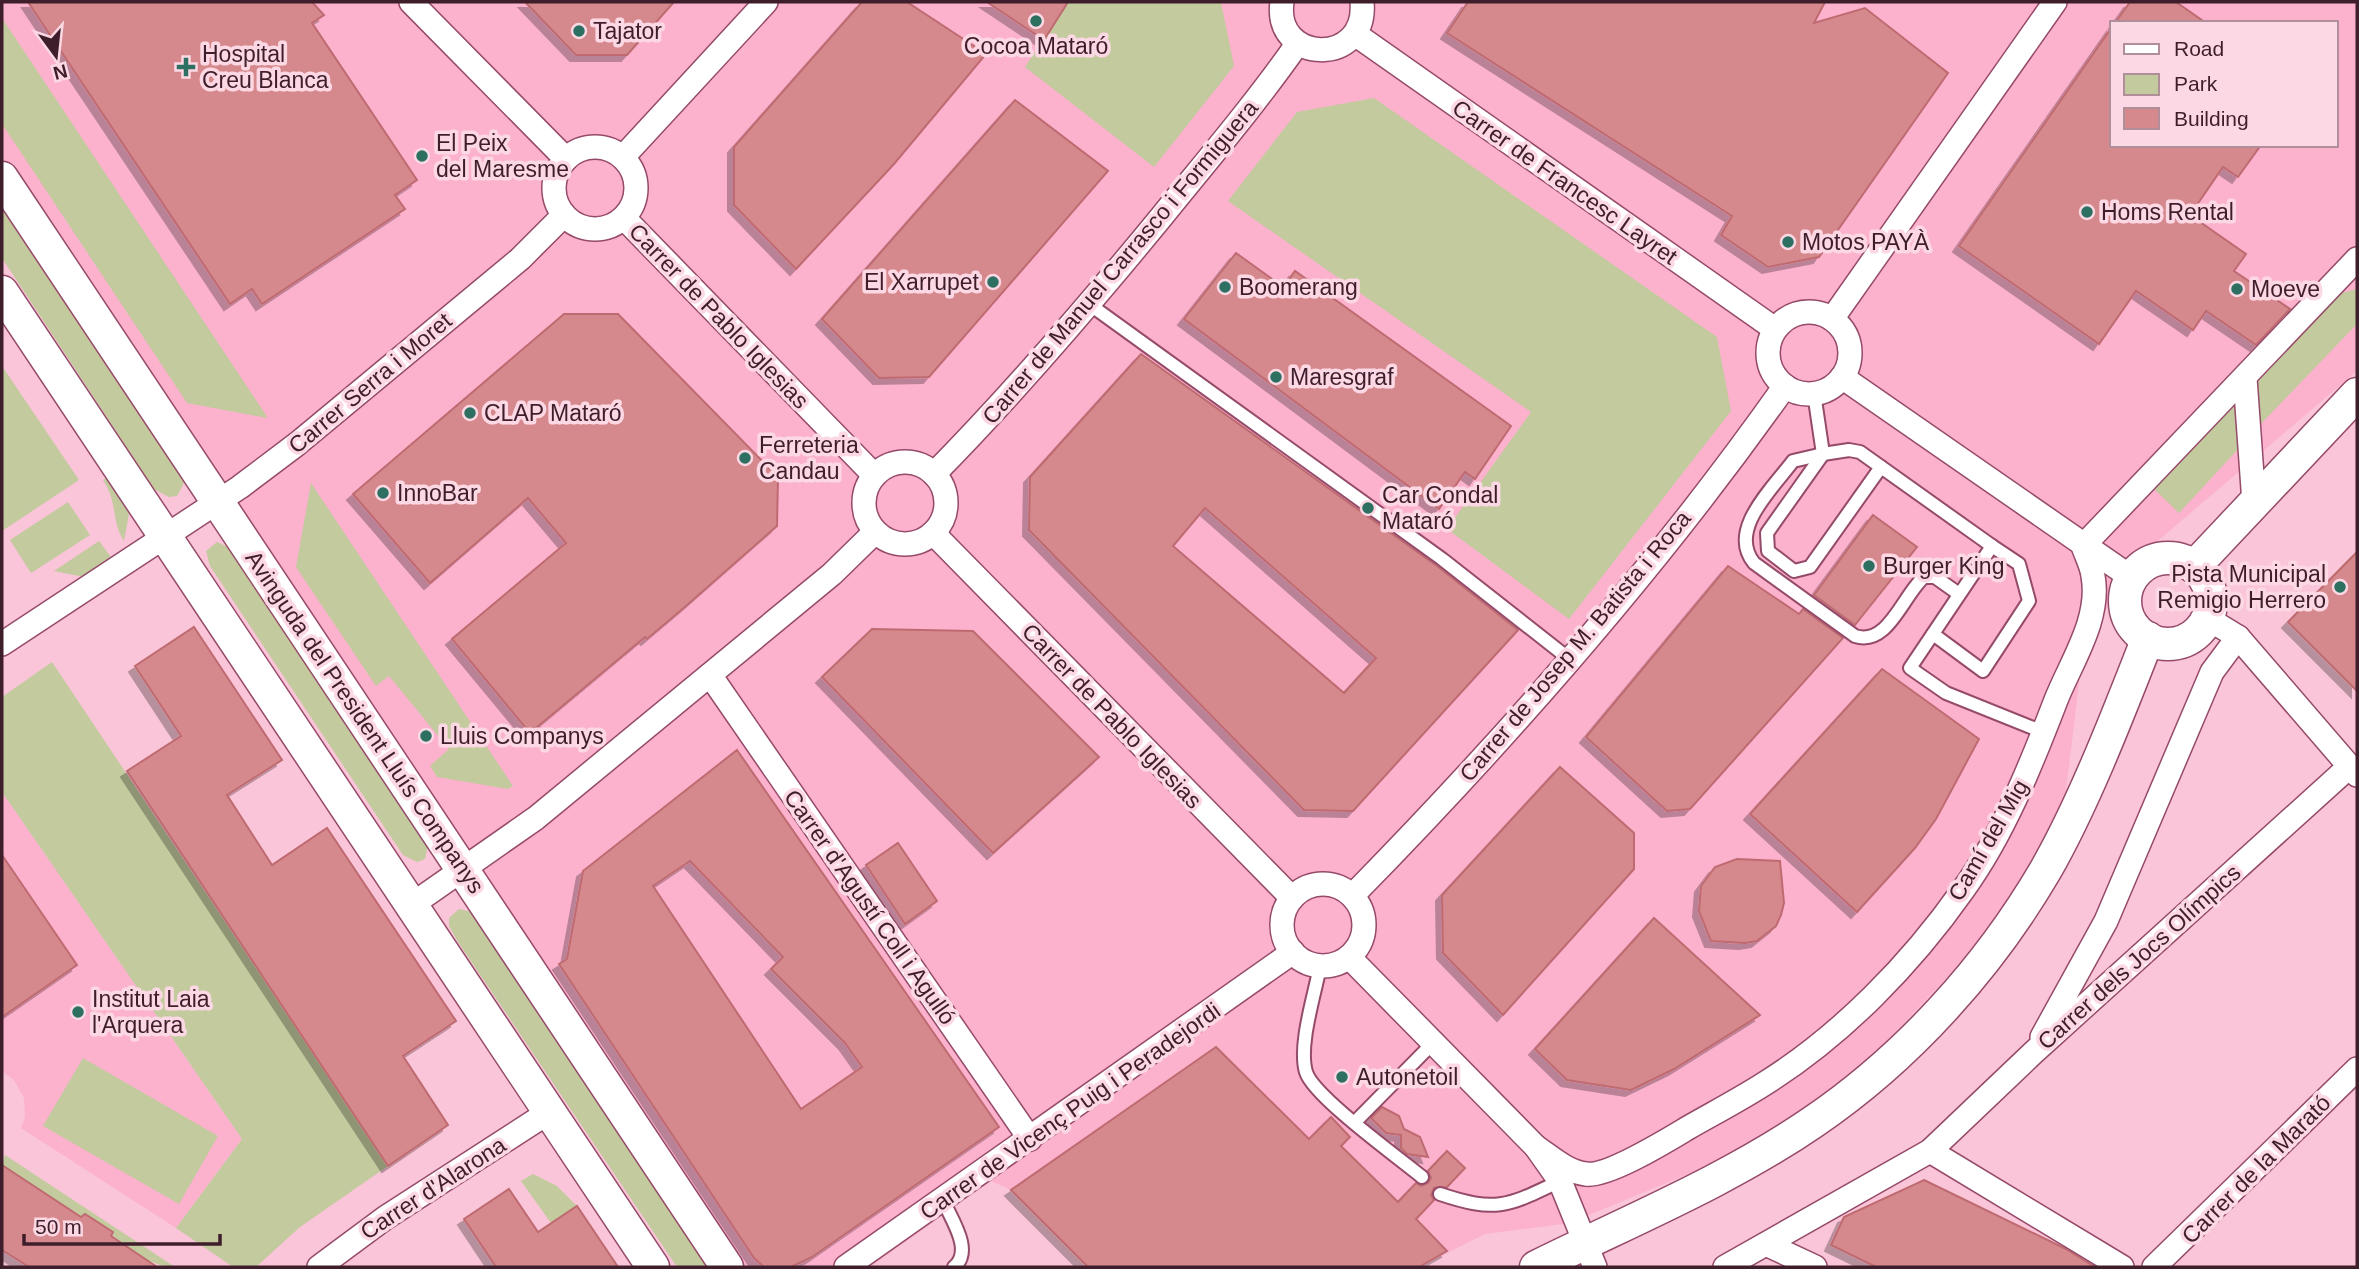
<svg xmlns="http://www.w3.org/2000/svg" width="2359" height="1269" viewBox="0 0 2359 1269" font-family="Helvetica,sans-serif">
  <style>
    .built { fill: #fcb1cd; fill-rule: evenodd }
    .green { fill: #c2ca9e }
    .building { fill: #d6898d; stroke: #bf6b71; stroke-width: 2; fill-rule: evenodd; filter: url(#shadow) }
    .lines { fill: none; stroke-linecap: round; stroke-linejoin: round }
    .lane-casing { stroke: #954a69; stroke-width: 16 }
    .street-casing { stroke: #954a69; stroke-width: 26 }
    .secondary-casing { stroke: #954a69; stroke-width: 35 }
    .lane { stroke: #fff; stroke-width: 12 }
    .street { stroke: #fff; stroke-width: 23 }
    .secondary { stroke: #fff; stroke-width: 32 }
    .poi-dot { fill: #2d7061; stroke: #fcd8e4; stroke-width: 2.5 }
    .labels { text-anchor: middle; stroke-width: 7; stroke-linejoin: round; paint-order: stroke }
    .poi-label { font-size: 23px; fill: #3f1e2b; stroke: #fcd8e4; text-anchor: start }
    .street-label { font-size: 23px; fill: #3f1e2b; stroke: #fcd8e4 }
  </style>
  <defs>
    <filter id="shadow"><feDropShadow dx="-6" dy="6" stdDeviation="0" flood-color="#0004"/></filter>
  </defs>
  <rect width="100%" height="100%" fill="#fac5d8"/>
  <g class="built">
    <path d="M 2,2 L 2357,2 L 2357,371 L 2133,562 L 2083,650 L 2066,791 L 2039,851 L 2006,904 L 1970,953 L 1869,1060 L 1808,1108 L 1752,1143 L 1695,1171 L 1570,1223 L 1485,1234 L 1419,1267 L 1089,1267 L 1011,1190 L 991,1181 L 870,1267 L 735,1267 L 2,162 ZM 2112,23 L 2336,23 L 2336,145 L 2112,145 Z"/>
    <polygon points="2,792 242,1139 176,1228 21,1128 25,1117 24,1098 14,1080 2,1071"/>
  </g>
  <g class="green">
    <polygon points="1068,2 1221,2 1234,66 1154,167 1025,67"/>
    <polygon points="2,18 266,415 267,418 187,403 2,124"/>
    <polygon points="1374,98 1717,337 1731,411 1569,619 1447,529 1531,412 1228,201 1297,112"/>
    <polygon points="2,205 182,474 184,483 177,496 169,497 154,489 2,258"/>
    <polygon points="2357,289 2357,324 2258,427 2256,380 2334,295"/>
    <polygon points="2,366 79,480 2,531"/>
    <polygon points="2239,395 2242,445 2179,513 2152,487"/>
    <path d="M 111,475 L 129,514 L 124,541 C 110,518 119,505 103,480 Z"/>
    <polygon points="311,483 513,786 508,789 437,777 430,766 449,749 389,676 376,686 296,567"/>
    <polygon points="68,502 90,535 31,573 10,540"/>
    <polygon points="99,541 111,557 84,577 54,571"/>
    <polygon points="217,542 230,548 428,845 425,859 417,862 403,855 210,566 206,551"/>
    <polygon points="52,662 388,1166 300,1227 256,1267 233,1267 176,1228 242,1139 2,792 2,697"/>
    <polygon points="459,909 472,912 477,919 708,1267 677,1267 458,942 449,926 449,918"/>
    <polygon points="83,1058 218,1136 179,1204 43,1126"/>
    <path d="M 5,1155 L 175,1267 C 140,1267 112,1231 85,1214 L 81,1216 C 53,1198 28,1183 2,1165 Z"/>
    <polygon points="533,1174 557,1186 577,1206 551,1223 521,1181"/>
  </g>
  <g class="building">
    <polygon points="28,2 312,2 324,15 312,23 417,180 395,195 405,209 262,304 252,289 230,304"/>
    <polygon points="525,2 674,2 627,55 576,55"/>
    <polygon points="862,2 907,2 986,54 894,164 796,269 734,205 734,147"/>
    <polygon points="987,2 1068,2 1044,40"/>
    <polygon points="1468,2 1825,2 1814,23 1865,8 1948,73 1819,257 1768,267 1721,235 1732,216 1447,33"/>
    <polygon points="2130,2 2176,2 2206,23 2115,23"/>
    <polygon points="2112,27 2112,145 2261,145 2238,177 2223,167 2190,215 2246,254 2234,271 2290,309 2256,345 2206,311 2193,330 2136,291 2099,344 1959,246"/>
    <polygon points="1015,100 1108,171 929,377 879,378 822,319"/>
    <polygon points="1236,253 1283,287 1295,271 1511,426 1475,479 1465,472 1439,509 1184,319"/>
    <polygon points="564,314 618,314 778,477 777,526 686,606 647,639 645,637 530,733 452,639 566,543 528,498 430,583 353,494"/>
    <path d="M 1141,354 L 1437,566 L 1518,630 L 1353,811 L 1304,810 L 1029,530 L 1030,477 ZM 1205,508 L 1376,658 L 1344,693 L 1173,546 Z"/>
    <polygon points="1873,515 1917,547 1855,625 1814,595"/>
    <polygon points="2357,552 2357,691 2288,622"/>
    <polygon points="1728,566 1799,614 1803,609 1843,638 1690,809 1667,811 1586,737"/>
    <polygon points="194,627 282,760 227,795 272,865 327,828 456,1021 403,1056 448,1125 388,1166 127,771 181,736 135,666"/>
    <polygon points="872,629 973,631 1099,757 993,853 822,677"/>
    <polygon points="1882,669 1979,739 1936,819 1915,848 1857,912 1750,814"/>
    <path d="M 737,750 L 999,1127 L 812,1257 L 791,1267 L 764,1267 L 754,1258 L 559,964 L 567,959 L 583,871 ZM 690,861 L 783,957 L 771,969 L 845,1043 L 862,1067 L 801,1109 L 653,886 Z"/>
    <polygon points="1560,767 1634,833 1634,869 1503,1015 1443,953 1442,895"/>
    <polygon points="898,843 937,901 905,924 866,865"/>
    <polygon points="2,855 77,965 2,1017"/>
    <polygon points="1737,859 1780,861 1784,903 1781,915 1776,926 1757,941 1745,943 1711,941 1699,911 1701,886 1715,867"/>
    <polygon points="1654,918 1760,1015 1674,1069 1631,1090 1567,1080 1535,1049"/>
    <polygon points="1216,1047 1309,1139 1331,1117 1350,1137 1341,1146 1398,1202 1416,1183 1421,1186 1428,1183 1431,1178 1428,1171 1447,1151 1465,1168 1447,1187 1434,1188 1431,1195 1434,1200 1416,1219 1447,1251 1419,1267 1088,1267 1011,1190"/>
    <polygon points="1382,1107 1399,1116 1404,1129 1420,1137 1428,1157 1407,1154 1401,1148 1401,1135 1386,1133 1371,1118"/>
    <polygon points="2,1165 81,1217 85,1214 113,1232 111,1236 157,1267 29,1267 2,1250"/>
    <polygon points="1924,1180 2066,1249 2095,1267 1876,1267 1831,1245 1844,1217"/>
    <polygon points="509,1189 538,1232 577,1206 618,1267 496,1267 464,1219"/>
  </g>
  <g class="lines">
    <g class="lane-casing">
      <g id="lane">
        <polyline points="1089,304 1442,559 1568,658"/>
        <polyline points="1814,393 1823,454 1849,450 1860,452 1992,546 1910,668 1946,693 2043,732"/>
        <path d="M 1823,454 L 1793,461 C 1773,488 1727,530 1754,563 L 1855,636 C 1888,647 1903,595 1924,577 L 1935,577 L 1959,594"/>
        <polyline points="1823,454 1767,533 1768,551 1794,571 1810,567 1881,467"/>
        <polyline points="1933,634 1983,671 2029,601 2019,564 1992,546"/>
        <path d="M 1320,966 C 1315,994 1298,1045 1306,1072 C 1313,1096 1399,1158 1422,1177"/>
        <polyline points="1355,1122 1433,1043"/>
        <path d="M 1440,1194 C 1497,1213 1508,1206 1560,1181"/>
        <path d="M 943,1200 C 951,1219 974,1251 954,1267"/>
      </g>
    </g>
    <g class="street-casing">
      <g id="street">
        <polyline points="411,2 566,159"/>
        <path d="M 1282,2 C 1273,64 1368,67 1362,2"/>
        <polyline points="1355,34 1775,329"/>
        <circle cx="595" cy="188" r="41"/>
        <polyline points="623,157 766,2"/>
        <polyline points="624,218 874,475"/>
        <circle cx="1809" cy="353" r="41"/>
        <polyline points="1832,319 2055,2"/>
        <polyline points="1842,377 2132,578"/>
        <polyline points="2245,378 2254,503"/>
        <circle cx="905" cy="503" r="41"/>
        <path d="M 934,474 C 1015,392 1090,304 1163,215 C 1209,158 1256,103 1298,43"/>
        <polyline points="933,533 1292,898"/>
        <polyline points="2207,618 2238,637 2357,775"/>
        <polyline points="2,644 240,487 297,444 520,259 564,215"/>
        <polyline points="710,675 1030,1139"/>
        <circle cx="1323" cy="925" r="41"/>
        <path d="M 1353,895 C 1507,738 1658,566 1785,386"/>
        <polyline points="413,904 536,818 832,574 875,532"/>
        <polyline points="1349,957 1536,1147 1560,1181 1595,1267"/>
        <polyline points="2042,1037 2106,921 2212,672 2238,637"/>
        <path d="M 1536,1147 C 1551,1157 1567,1172 1586,1174 C 1607,1177 1666,1141 1686,1129 C 1712,1114 1739,1100 1764,1084 C 1841,1036 1911,964 1963,890 C 2004,833 2031,765 2056,700 C 2071,662 2101,619 2093,576 C 2092,566 2086,555 2083,546 L 2357,259"/>
        <polyline points="1930,1151 2122,1267"/>
        <polyline points="1768,1245 1815,1267"/>
        <polyline points="319,1267 385,1218 549,1112"/>
        <polyline points="846,1267 1293,952"/>
        <polyline points="1725,1267 1930,1151 2034,1052 2350,766"/>
        <polyline points="2154,1267 2357,1069"/>
      </g>
    </g>
    <g class="secondary-casing">
      <g id="secondary">
        <polyline points="2,178 727,1267"/>
        <polyline points="2,292 653,1267"/>
        <circle cx="2168" cy="601" r="43"/>
        <polyline points="2194,567 2357,394"/>
        <path d="M 1536,1267 C 1629,1221 1727,1181 1813,1122 C 1907,1058 1988,968 2045,871 C 2084,803 2119,712 2148,638"/>
      </g>
    </g>
    <use href="#lane" class="lane"/>
    <use href="#street" class="street"/>
    <use href="#secondary" class="secondary"/>
  </g>
  <g class="poi-dot">
    <circle cx="1036" cy="21" r="7"/>
    <circle cx="579" cy="31" r="7"/>
    <path d="M182.5 56.5h7v7h7v7h-7v7h-7v-7h-7v-7h7z"/>
    <circle cx="422" cy="156" r="7"/>
    <circle cx="2087" cy="212" r="7"/>
    <circle cx="1788" cy="242" r="7"/>
    <circle cx="993" cy="282" r="7"/>
    <circle cx="1225" cy="287" r="7"/>
    <circle cx="2237" cy="289" r="7"/>
    <circle cx="1276" cy="377" r="7"/>
    <circle cx="470" cy="413" r="7"/>
    <circle cx="745" cy="458" r="7"/>
    <circle cx="383" cy="493" r="7"/>
    <circle cx="1368" cy="508" r="7"/>
    <circle cx="1869" cy="566" r="7"/>
    <circle cx="2340" cy="587" r="7"/>
    <circle cx="426" cy="736" r="7"/>
    <circle cx="78" cy="1012" r="7"/>
    <circle cx="1342" cy="1077" r="7"/>
  </g>
  <g class="labels">
    <g class="poi-label">
      <text x="593" y="39">Tajator</text>
      <text x="1036" y="54" text-anchor="middle">Cocoa Mataró</text>
      <text x="202" y="62">Hospital<tspan x="202" dy="26">Creu Blanca</tspan></text>
      <text x="436" y="151">El Peix<tspan x="436" dy="26">del Maresme</tspan></text>
      <text x="2101" y="220">Homs Rental</text>
      <text x="1802" y="250">Motos PAYÀ</text>
      <text x="979" y="290" text-anchor="end">El Xarrupet</text>
      <text x="1239" y="295">Boomerang</text>
      <text x="2251" y="297">Moeve</text>
      <text x="1290" y="385">Maresgraf</text>
      <text x="484" y="421">CLAP Mataró</text>
      <text x="759" y="453">Ferreteria<tspan x="759" dy="26">Candau</tspan></text>
      <text x="397" y="501">InnoBar</text>
      <text x="1382" y="503">Car Condal<tspan x="1382" dy="26">Mataró</tspan></text>
      <text x="1883" y="574">Burger King</text>
      <text x="2326" y="582" text-anchor="end">Pista Municipal<tspan x="2326" dy="26">Remigio Herrero</tspan></text>
      <text x="440" y="744">Lluis Companys</text>
      <text x="92" y="1007">Institut Laia<tspan x="92" dy="26">l'Arquera</tspan></text>
      <text x="1356" y="1085">Autonetoil</text>
    </g>
    <g class="street-label">
      <text transform="translate(1565 182) rotate(35)" y="8">Carrer de Francesc Layret</text>
      <text transform="translate(1120 262) rotate(-50)" y="8">Carrer de Manuel Carrasco i Formiguera</text>
      <text transform="translate(719 316) rotate(46)" y="8">Carrer de Pablo Iglesias</text>
      <text transform="translate(370 383) rotate(-40)" y="8">Carrer Serra i Moret</text>
      <text transform="translate(1575 646) rotate(-50)" y="8">Carrer de Josep M. Batista i Roca</text>
      <text transform="translate(1112 716) rotate(46)" y="8">Carrer de Pablo Iglesias</text>
      <text transform="translate(365 722) rotate(56)" y="8">Avinguda del President Lluís Companys</text>
      <text transform="translate(1988 840) rotate(-60)" y="8">Camí del Mig</text>
      <text transform="translate(870 907) rotate(55)" y="8">Carrer d'Agustí Coll i Agulló</text>
      <text transform="translate(2139 957) rotate(-42)" y="8">Carrer dels Jocs Olímpics</text>
      <text transform="translate(1070 1111) rotate(-35)" y="8">Carrer de Vicenç Puig i Peradejordi</text>
      <text transform="translate(2256 1169) rotate(-45)" y="8">Carrer de la Marató</text>
      <text transform="translate(433 1188) rotate(-33)" y="8">Carrer d'Alarona</text>
    </g>
  </g>
  <rect width="2359" height="1269" fill="none" stroke="#3f1e2b" stroke-width="7"/>
  <rect x="2110" y="21" width="228" height="126" fill="#fcd8e4" stroke="#b08e9a" stroke-width="2"/>
  <rect x="2124" y="44" width="35" height="10" fill="#ffffff" stroke="#b08e9a" stroke-width="2"/>
  <text x="2174" y="56" font-size="21" fill="#3f1e2b">Road</text>
  <rect x="2124" y="74" width="35" height="21" fill="#c2ca9e" stroke="#b08e9a" stroke-width="2"/>
  <text x="2174" y="91" font-size="21" fill="#3f1e2b">Park</text>
  <rect x="2124" y="108" width="35" height="21" fill="#d6898d" stroke="#b08e9a" stroke-width="2"/>
  <text x="2174" y="126" font-size="21" fill="#3f1e2b">Building</text>
  <g transform="translate(56 56) rotate(165)" stroke="#fcd8e4" stroke-width="5" paint-order="stroke">
  <path d="M0-5L12 26L0 18L-12 26Z" fill="#3f1e2b"/>
  <text y="-10" font-size="19" font-weight="bold" text-anchor="middle" fill="#3f1e2b">N</text>
  </g>
  <path d="M24 1234v10h196v-10" fill="none" stroke="#3f1e2b" stroke-width="3.5"/>
  <text x="35" y="1234" font-size="21" fill="#3f1e2b" stroke="#fcd8e4" stroke-width="5" paint-order="stroke">50 m</text>
</svg>
